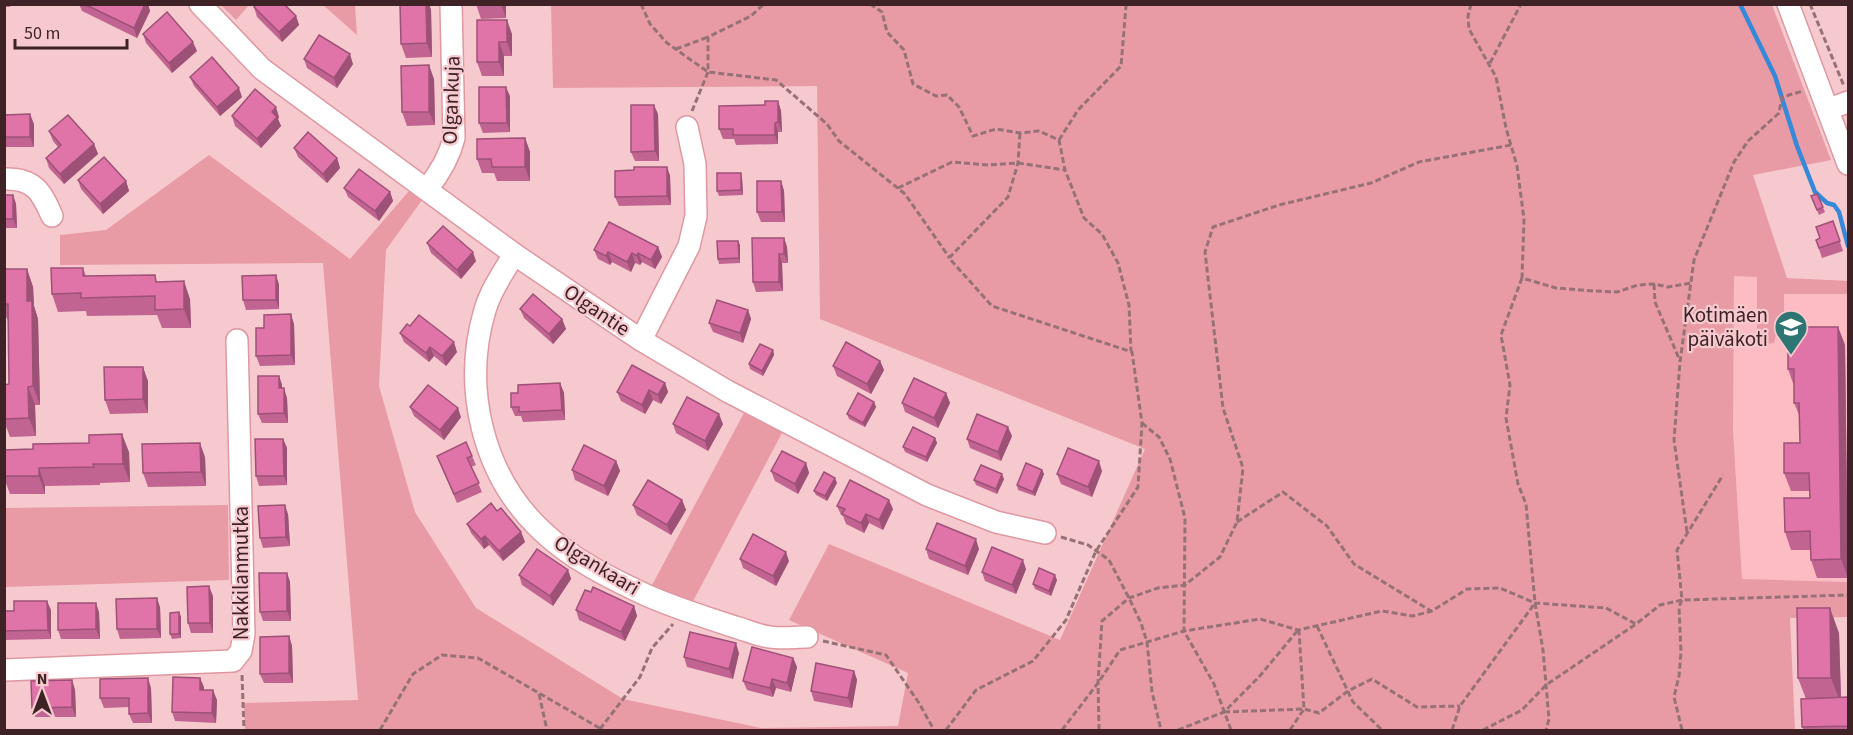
<svg xmlns="http://www.w3.org/2000/svg" width="1853" height="735" viewBox="0 0 1853 735" font-family="'Source Sans 3',sans-serif">
  <style>
    .built { fill: #fdbcc3 }
    .green { fill: #e89ba5 }
    .lines { fill: none; stroke-linecap: round; stroke-linejoin: round }
    .stream { stroke: #3689d9; stroke-width: 4.5 }
    .minor-casing { stroke: #df98a1; stroke-width: 24 }
    .path { stroke: #967277; stroke-width: 3; stroke-dasharray: 6 3; stroke-linecap: butt }
    .minor { stroke: #fff; stroke-width: 21 }
    .wall { fill: #c16491 }
    .shaded-wall { fill: #9d5176 }
    .building { fill: #e074a9; stroke: #9d5176; stroke-width: 1.5 }
    .labels { text-anchor: middle; stroke-width: 4.5; stroke-linejoin: round; paint-order: stroke }
    .street-label { font-size: 21px; fill: #3e2226; stroke: #f6c9ce }
    .poi-label { font-size: 21px; fill: #3e2226; stroke: #f6c9ce; text-anchor: end }
  </style>
  <rect width="100%" height="100%" fill="#f6c9ce"/>
  <polygon class="built" points="1734,276 1848,281 1848,582 1742,579 1733,430"/>
  <g class="green">
    <polygon points="221,5 249,5 236,20"/>
    <polygon points="323,5 355,5 357,35"/>
    <polygon points="551,5 1772,5 1831,160 1753,175 1787,278 1848,281 1848,294 1784,294 1784,333 1776,335 1774,343 1757,345 1757,277 1734,276 1733,430 1742,579 1848,582 1848,617 1790,618 1795,730 245,730 244,703 358,700 323,263 60,265 60,235 106,230 209,155 350,259 409,191 422,200 386,250 379,386 415,512 476,608 623,699 761,728 898,726 908,673 789,620 829,544 1060,640 1145,449 820,319 817,86 553,88"/>
    <polygon points="745,411 783,431 691,605 651,587"/>
    <polygon points="228,505 229,580 5,587 5,508"/>
  </g>
  <g class="lines">
    <polyline class="stream" points="1740,4 1775,76 1797,146 1815,192 1827,203 1834,205 1839,212 1848,246"/>
    <g class="minor-casing">
      <g id="minor">
        <polyline points="200,4 262,69 514,254 641,340 727,391 927,495 996,522 1045,533"/>
        <polyline points="1788,4 1848,164"/>
        <polyline points="1829,109 1848,102"/>
        <path d="M 4,179 C 34,178 41,191 52,216"/>
        <path d="M 427,189 C 440,173 449,158 454,138 L 451,4"/>
        <path d="M 514,254 C 504,272 491,289 485,310 C 462,387 482,475 542,531 C 571,559 610,578 646,595 C 675,608 705,617 735,627 C 746,630 759,636 770,637 C 782,639 795,637 807,637"/>
        <polyline points="641,340 689,246 696,216 695,164 687,127"/>
        <polyline points="4,670 233,661 241,651 244,634 237,340"/>
      </g>
    </g>
    <g class="path">
      <polyline points="641,4 650,24 667,43 708,72 776,80 827,124 839,141 905,194 949,257"/>
      <polyline points="870,4 882,12 887,32 904,50 913,84 936,96 947,95 959,107 973,136 996,129 1020,133 1039,131 1059,140 1065,170 1084,218 1102,234 1118,263 1129,305 1131,351"/>
      <polyline points="1471,4 1468,16 1469,29 1496,77 1506,128 1517,166 1524,219 1522,278 1556,288 1593,291 1617,292 1638,285 1654,284 1668,287 1691,283"/>
      <polyline points="1810,4 1844,86"/>
      <polyline points="676,49 708,37"/>
      <polyline points="1490,63 1521,4"/>
      <polyline points="692,111 708,72 708,37 751,16 764,4"/>
      <polyline points="1059,140 1078,110 1121,66 1126,6 1128,4"/>
      <polyline points="898,188 952,162 988,165 1018,163 1065,170"/>
      <polyline points="1522,278 1501,335 1510,385 1506,418 1518,484 1526,504 1535,603 1543,650 1549,719 1546,730"/>
      <polyline points="1654,284 1655,302 1680,361"/>
      <polyline points="1142,423 1159,437 1170,459 1185,518 1184,631 1214,684 1231,730"/>
      <polyline points="1237,522 1283,492 1327,526 1354,564 1431,611"/>
      <polyline points="1687,532 1674,440 1680,362 1694,260 1734,162 1748,141 1779,113 1782,97 1803,91"/>
      <polyline points="1061,537 1088,545 1109,560 1129,598 1141,623 1147,642 1152,692 1161,730"/>
      <polyline points="1317,626 1353,702 1382,730"/>
      <polyline points="823,641 886,655 919,703 934,730"/>
      <polyline points="242,675 244,730"/>
      <polyline points="539,694 547,730"/>
      <polyline points="1224,712 1304,709 1319,713 1348,691 1372,679 1417,707 1460,706"/>
      <polyline points="600,729 640,677 652,648 673,624"/>
      <polyline points="380,730 413,674 442,655 478,658 603,730"/>
      <polyline points="946,730 976,690 1033,661 1066,620 1096,551 1138,487 1142,423 1132,352 992,306 949,258 1008,197 1018,163 1020,133"/>
      <polyline points="1062,730 1098,683 1120,650 1184,631 1260,619 1298,630 1382,611 1413,616 1432,611 1467,589 1500,588 1535,603 1606,608 1636,624 1660,605 1682,600 1677,550 1723,475"/>
      <polyline points="1099,730 1098,683 1102,621 1129,598 1158,588 1185,585 1220,557 1237,522 1243,468 1223,408 1205,252 1213,227 1279,205 1371,183 1419,162 1511,145"/>
      <polyline points="1178,730 1224,712 1259,677 1298,630"/>
      <polyline points="1290,730 1304,709 1299,631"/>
      <polyline points="1452,730 1460,706 1535,603"/>
      <polyline points="1483,730 1522,710 1546,685 1636,624"/>
      <polyline points="1682,730 1674,697 1679,676 1681,652 1679,607 1682,600 1848,595"/>
    </g>
    <use href="#minor" class="minor"/>
  </g>
  <g class="wall">
    <rect x="4" y="4" width="6" height="3"/>
    <polygon points="79,4 148,4 150,11 137,38 82,11"/>
    <polygon points="400,4 429,4 431,10 432,57 406,58 401,44"/>
    <polygon points="476,4 506,4 506,18 481,19"/>
    <polygon points="254,7 296,16 299,25 282,42 257,17"/>
    <polygon points="477,20 512,34 512,56 504,56 504,76 482,76 477,62"/>
    <polygon points="143,34 197,51 172,73 146,43"/>
    <polygon points="304,59 353,64 337,88 307,68"/>
    <polygon points="190,77 242,97 220,116 194,86"/>
    <polygon points="434,79 435,125 407,126 402,112"/>
    <polygon points="510,96 510,132 483,133 479,123"/>
    <polygon points="778,101 781,111 782,132 778,132 778,144 736,145 734,139 723,139 719,129 765,105"/>
    <polygon points="658,114 659,161 635,161 631,152"/>
    <polygon points="4,115 34,124 34,147 4,147"/>
    <polygon points="232,116 279,117 278,119 281,126 261,148 235,126"/>
    <polygon points="49,131 94,144 98,154 64,184 49,168 46,158 58,147 53,141"/>
    <polygon points="525,138 530,152 530,181 497,181 494,173 482,173 477,159"/>
    <polygon points="294,148 337,158 340,168 327,183 298,157"/>
    <polygon points="667,167 670,176 671,205 619,206 615,197 634,170"/>
    <polygon points="742,178 743,195 719,196 717,191"/>
    <polygon points="78,180 126,181 129,191 103,214 81,189"/>
    <polygon points="781,181 784,191 785,222 761,222 757,212"/>
    <polygon points="344,188 390,192 393,201 379,221 348,197"/>
    <polygon points="1817,194 1825,212 1819,215 1811,196"/>
    <polygon points="4,195 13,195 16,204 17,228 4,228"/>
    <polygon points="1833,221 1843,251 1822,258 1816,240 1820,238"/>
    <polygon points="784,238 787,247 788,263 782,263 783,291 756,292 753,282"/>
    <polygon points="738,241 740,245 740,263 719,264 718,259"/>
    <polygon points="427,243 476,261 461,279 431,253"/>
    <polygon points="658,247 662,257 655,269 642,262 640,265 635,263 631,272 612,262 610,265 598,259 594,250"/>
    <polygon points="83,268 86,276 158,282 190,299 191,328 162,328 157,315 87,316 86,311 58,312 52,294"/>
    <polygon points="27,269 33,287 34,306 38,319 40,405 35,405 36,436 10,437 4,421 4,385 9,384 9,323 4,312 4,304"/>
    <polygon points="276,275 279,285 279,309 246,310 243,300"/>
    <polygon points="520,309 562,319 566,329 553,344 524,318"/>
    <polygon points="748,310 751,319 743,343 713,332 709,323"/>
    <polygon points="294,324 295,365 260,366 256,356 264,328"/>
    <polygon points="1838,327 1845,345 1848,578 1817,578 1811,560 1810,550 1791,550 1785,532 1810,498 1809,491 1791,491 1784,473 1800,443 1800,417 1794,403 1794,386 1788,369"/>
    <polygon points="400,333 457,352 446,366 434,356 429,362 404,342"/>
    <polygon points="773,350 774,355 763,376 750,369 749,364"/>
    <polygon points="880,361 884,370 871,394 837,376 833,366"/>
    <polygon points="279,376 282,385 282,388 287,398 288,423 262,423 258,414"/>
    <polygon points="148,381 148,413 110,414 105,400"/>
    <polygon points="560,383 564,393 565,420 523,422 521,416 515,416 511,407 518,393"/>
    <polygon points="665,383 668,392 661,404 653,400 645,414 621,401 617,392"/>
    <polygon points="946,393 950,403 938,428 905,412 902,403"/>
    <polygon points="874,402 876,407 865,427 849,419 847,414"/>
    <polygon points="410,407 461,417 444,440 414,416"/>
    <polygon points="673,424 723,424 708,451 676,433"/>
    <polygon points="1012,436 1001,461 970,448 967,439"/>
    <polygon points="935,438 937,443 927,462 905,452 903,447"/>
    <polygon points="283,439 287,448 287,485 259,486 256,476"/>
    <polygon points="4,450 129,452 130,482 100,483 100,485 45,486 45,494 10,494 4,478"/>
    <polygon points="437,456 472,456 476,465 471,467 482,492 457,503"/>
    <polygon points="205,457 206,486 148,487 143,473"/>
    <polygon points="616,461 620,471 608,496 575,480 572,470"/>
    <polygon points="806,463 809,473 798,494 775,481 771,471"/>
    <polygon points="1042,470 1044,474 1035,496 1018,490 1017,485"/>
    <polygon points="1102,471 1092,497 1061,484 1057,474"/>
    <polygon points="1004,479 997,494 976,485 974,480"/>
    <polygon points="837,483 827,501 816,495 814,491"/>
    <polygon points="682,500 686,510 671,535 637,515 633,505"/>
    <polygon points="837,506 893,509 883,530 869,523 864,533 846,524 843,516 841,515"/>
    <polygon points="497,511 521,532 525,542 503,561 489,545 484,549 471,533 467,524"/>
    <polygon points="288,514 290,546 263,548 260,538"/>
    <polygon points="926,549 979,549 968,575 929,559"/>
    <polygon points="740,559 789,561 776,586 743,568"/>
    <polygon points="1026,569 1016,594 985,581 982,572"/>
    <polygon points="568,570 571,579 553,606 522,585 519,575"/>
    <polygon points="287,573 290,582 291,621 263,621 260,612"/>
    <polygon points="1057,580 1051,596 1035,589 1033,584"/>
    <polygon points="591,592 634,606 637,616 625,641 579,620 576,610"/>
    <polygon points="213,596 213,633 191,633 188,623"/>
    <polygon points="160,607 161,638 120,639 117,629"/>
    <polygon points="51,610 51,639 4,640 4,611"/>
    <polygon points="99,612 100,639 61,639 58,630"/>
    <polygon points="179,612 181,617 181,638 172,639 170,634"/>
    <polygon points="1839,633 1841,697 1848,697 1848,730 1804,730 1802,727 1806,699 1798,678"/>
    <polygon points="289,636 292,646 293,683 264,683 260,674"/>
    <polygon points="739,653 733,679 687,667 684,657"/>
    <polygon points="793,658 797,667 791,692 776,688 773,697 747,690 743,681"/>
    <polygon points="854,671 857,680 852,708 814,701 811,691"/>
    <polygon points="200,678 204,690 217,700 216,723 175,721 172,712"/>
    <polygon points="72,680 75,690 76,717 35,717 32,708"/>
    <polygon points="151,688 152,723 133,723 129,714 129,707 104,708 100,698"/>
  </g>
  <g class="shaded-wall">
    <polygon points="145,4 148,4 150,11 137,38 134,28"/>
    <polygon points="426,4 429,4 431,10 432,57 427,43"/>
    <polygon points="501,4 506,4 506,18"/>
    <polygon points="296,16 299,25 282,42 279,32"/>
    <polygon points="507,20 512,34 512,56 507,42"/>
    <polygon points="193,42 197,51 172,73 169,63"/>
    <polygon points="499,42 504,56 504,76 499,62"/>
    <polygon points="350,54 353,64 337,88 334,78"/>
    <polygon points="429,65 434,79 435,125 429,112"/>
    <polygon points="506,87 510,96 510,132 507,123"/>
    <polygon points="239,88 242,97 220,116 217,107"/>
    <polygon points="778,101 781,111 782,132 778,122"/>
    <polygon points="654,105 658,114 659,161 655,151"/>
    <polygon points="276,107 279,117 278,119 281,126 261,148 257,139 272,112"/>
    <polygon points="30,114 34,124 34,147 30,137"/>
    <polygon points="775,123 778,132 778,144 775,135"/>
    <polygon points="525,138 530,152 530,181 525,167"/>
    <polygon points="94,144 98,154 64,184 60,174"/>
    <polygon points="337,158 340,168 327,183 323,174"/>
    <polygon points="667,167 670,176 671,205 667,196"/>
    <polygon points="741,173 742,178 743,195 741,190"/>
    <polygon points="126,181 129,191 103,214 100,204"/>
    <polygon points="781,181 784,191 785,222 782,212"/>
    <polygon points="390,192 393,201 379,221 375,211"/>
    <polygon points="13,195 16,204 17,228 13,219"/>
    <polygon points="784,238 787,247 788,263 784,254"/>
    <polygon points="738,241 740,245 740,263 739,258"/>
    <polygon points="658,247 662,257 655,269 651,260"/>
    <polygon points="473,252 476,261 461,279 457,270"/>
    <polygon points="608,252 612,262 610,265 606,256"/>
    <polygon points="632,253 635,263 631,272 627,262"/>
    <polygon points="638,253 642,262 640,265 637,256"/>
    <polygon points="779,254 782,263 783,291 779,282"/>
    <polygon points="27,269 33,287 34,306 38,319 40,405 33,386 27,301"/>
    <polygon points="276,275 279,285 279,309 276,300"/>
    <polygon points="184,281 190,299 191,328 184,309"/>
    <polygon points="748,310 751,319 743,343 740,333"/>
    <polygon points="291,314 294,324 295,365 291,355"/>
    <polygon points="562,319 566,329 553,344 549,334"/>
    <polygon points="1838,327 1845,345 1848,578 1841,559"/>
    <polygon points="454,342 457,352 446,366 442,356"/>
    <polygon points="430,347 434,356 429,362 426,353"/>
    <polygon points="773,350 774,355 763,376 762,371"/>
    <polygon points="880,361 884,370 871,394 867,384"/>
    <polygon points="143,367 148,381 148,413 143,399"/>
    <polygon points="279,376 282,385 282,398 279,388"/>
    <polygon points="560,383 564,393 565,420 562,410"/>
    <polygon points="665,383 668,392 661,404 658,395"/>
    <polygon points="28,387 35,405 36,436 29,418"/>
    <polygon points="284,388 287,398 288,423 284,413"/>
    <polygon points="649,390 653,400 645,414 642,405"/>
    <polygon points="946,393 950,403 938,428 934,418"/>
    <polygon points="874,402 876,407 865,427 863,423"/>
    <polygon points="458,408 461,417 444,440 440,430"/>
    <polygon points="719,414 723,424 708,451 705,441"/>
    <polygon points="1008,427 1012,436 1001,461 998,452"/>
    <polygon points="122,434 129,452 130,482 123,464"/>
    <polygon points="935,438 937,443 927,462 926,457"/>
    <polygon points="283,439 287,448 287,485 284,476"/>
    <polygon points="200,443 205,457 206,486 201,472"/>
    <polygon points="616,461 620,471 608,496 604,486"/>
    <polygon points="1099,461 1102,471 1092,497 1088,487"/>
    <polygon points="806,463 809,473 798,494 795,484"/>
    <polygon points="39,468 45,486 45,494 39,476"/>
    <polygon points="1042,470 1044,474 1035,496 1033,492"/>
    <polygon points="1002,474 1004,479 997,494 996,489"/>
    <polygon points="835,478 837,483 827,501 825,496"/>
    <polygon points="682,500 686,510 671,535 667,525"/>
    <polygon points="889,500 893,509 883,530 879,520"/>
    <polygon points="285,505 288,514 290,546 286,537"/>
    <polygon points="866,514 869,523 864,533 861,523"/>
    <polygon points="521,532 525,542 503,561 499,551"/>
    <polygon points="485,536 489,545 484,549 481,539"/>
    <polygon points="976,539 979,549 968,575 965,566"/>
    <polygon points="786,552 789,561 776,586 773,576"/>
    <polygon points="1023,560 1026,569 1016,594 1012,585"/>
    <polygon points="568,570 571,579 553,606 550,596"/>
    <polygon points="287,573 290,582 291,621 287,611"/>
    <polygon points="1055,575 1057,580 1051,596 1049,591"/>
    <polygon points="209,586 213,596 213,633 210,623"/>
    <polygon points="157,598 160,607 161,638 157,629"/>
    <polygon points="47,601 51,610 51,639 48,630"/>
    <polygon points="96,603 99,612 100,639 96,629"/>
    <polygon points="634,606 637,616 625,641 621,632"/>
    <polygon points="1830,608 1839,633 1841,704 1831,678"/>
    <polygon points="179,612 181,617 181,638 179,634"/>
    <polygon points="289,636 292,646 293,683 289,673"/>
    <polygon points="736,643 739,653 733,679 729,669"/>
    <polygon points="793,658 797,667 791,692 787,683"/>
    <polygon points="854,671 857,680 852,708 848,698"/>
    <polygon points="148,678 151,688 152,723 148,713"/>
    <polygon points="200,678 204,687 203,699 200,690"/>
    <polygon points="772,679 776,688 773,697 770,688"/>
    <polygon points="72,680 75,690 76,717 72,707"/>
    <polygon points="213,690 217,700 216,723 212,713"/>
  </g>
  <g class="building">
    <polygon points="84,4 145,4 134,28"/>
    <polygon points="257,4 284,4 296,16 279,32 254,7"/>
    <polygon points="400,4 426,4 427,43 401,44"/>
    <polygon points="167,12 193,42 169,63 143,34"/>
    <polygon points="477,20 507,20 507,42 499,42 499,62 477,62"/>
    <polygon points="319,35 350,54 334,78 304,59"/>
    <polygon points="212,57 239,88 217,107 190,77"/>
    <polygon points="429,65 429,112 402,112 401,66"/>
    <polygon points="479,87 506,87 507,123 479,123"/>
    <polygon points="255,89 276,107 272,112 277,117 257,139 232,116"/>
    <polygon points="765,101 778,101 778,122 775,123 775,135 733,135 733,129 719,129 719,106 765,105"/>
    <polygon points="631,105 654,105 655,151 631,152"/>
    <polygon points="30,114 30,137 4,137 4,115"/>
    <polygon points="68,115 94,144 60,174 46,158 61,145 49,131"/>
    <polygon points="308,132 337,158 323,174 294,148"/>
    <polygon points="525,138 525,167 492,167 491,159 477,159 477,139"/>
    <polygon points="104,157 126,181 100,204 78,180"/>
    <polygon points="634,167 667,167 667,196 615,197 615,171 634,170"/>
    <polygon points="359,169 390,192 375,211 344,188"/>
    <polygon points="717,173 741,173 741,190 717,191"/>
    <polygon points="757,181 781,181 782,212 757,212"/>
    <polygon points="1817,194 1823,207 1817,210 1811,196"/>
    <rect x="4" y="195" width="9" height="24"/>
    <polygon points="1833,221 1840,241 1819,248 1816,240 1820,238 1816,227"/>
    <polygon points="609,222 658,247 651,260 638,253 637,256 632,253 627,262 608,252 606,256 594,250"/>
    <polygon points="443,226 473,252 457,270 427,243"/>
    <polygon points="752,238 784,238 784,254 779,254 779,282 753,282"/>
    <polygon points="717,241 738,241 739,258 718,259"/>
    <polygon points="51,268 83,268 83,276 155,275 156,282 184,281 184,309 155,310 155,296 81,298 81,293 52,294"/>
    <polygon points="4,269 27,269 27,301 32,301 33,386 28,387 29,418 4,419 4,385 9,384 8,304 4,304"/>
    <polygon points="276,275 276,300 243,300 242,276"/>
    <polygon points="533,294 562,319 549,334 520,309"/>
    <polygon points="717,300 748,310 740,333 709,323"/>
    <polygon points="291,314 291,355 256,356 256,328 264,328 264,315"/>
    <polygon points="419,315 454,342 442,356 430,347 426,353 400,333 407,324 410,326"/>
    <polygon points="1788,327 1838,327 1841,559 1811,560 1810,531 1785,532 1784,498 1810,498 1809,473 1784,473 1784,443 1800,443 1799,403 1794,403 1794,369 1788,369"/>
    <polygon points="846,342 880,361 867,384 833,366"/>
    <polygon points="760,344 773,350 762,371 749,364"/>
    <polygon points="632,365 665,383 658,395 649,390 642,405 617,392"/>
    <polygon points="104,367 143,367 143,399 105,400"/>
    <polygon points="258,376 279,376 279,388 284,388 284,413 258,414"/>
    <polygon points="914,378 946,393 934,418 902,403"/>
    <polygon points="560,383 562,410 519,412 519,407 511,407 511,393 518,393 518,385"/>
    <polygon points="428,385 458,408 440,430 410,407"/>
    <polygon points="858,393 874,402 863,423 847,414"/>
    <polygon points="687,397 719,414 705,441 673,424"/>
    <polygon points="977,414 1008,427 998,452 967,439"/>
    <polygon points="913,427 935,438 926,457 903,447"/>
    <polygon points="122,434 123,464 93,464 94,467 39,468 39,476 4,476 4,450 33,449 33,444 89,443 89,435"/>
    <polygon points="255,439 283,439 284,476 256,476"/>
    <polygon points="466,442 472,456 467,458 479,483 454,494 437,456"/>
    <polygon points="200,443 201,472 143,473 142,444"/>
    <polygon points="584,445 616,461 604,486 572,470"/>
    <polygon points="1068,448 1099,461 1088,487 1057,474"/>
    <polygon points="782,451 806,463 795,484 771,471"/>
    <polygon points="1026,463 1042,470 1033,492 1017,485"/>
    <polygon points="981,465 1002,474 996,489 974,480"/>
    <polygon points="824,472 835,478 825,496 814,491"/>
    <polygon points="648,480 682,500 667,525 633,505"/>
    <polygon points="850,480 889,500 879,520 866,514 861,523 842,514 845,509 837,506"/>
    <polygon points="491,503 497,511 501,508 521,532 499,551 485,536 481,539 467,524"/>
    <polygon points="285,505 286,537 260,538 258,506"/>
    <polygon points="937,523 976,539 965,566 926,549"/>
    <polygon points="753,534 786,552 773,576 740,559"/>
    <polygon points="992,547 1023,560 1012,585 982,572"/>
    <polygon points="537,549 568,570 550,596 519,575"/>
    <polygon points="1039,568 1055,575 1049,591 1033,584"/>
    <polygon points="259,573 287,573 287,611 260,612"/>
    <polygon points="209,586 210,623 188,623 187,587"/>
    <polygon points="593,587 634,606 621,632 576,610 585,590 591,592"/>
    <polygon points="157,598 157,629 117,629 116,599"/>
    <polygon points="14,601 47,601 48,630 4,631 4,611 14,611"/>
    <polygon points="58,603 96,603 96,629 58,630"/>
    <polygon points="1797,608 1830,608 1831,678 1798,678"/>
    <polygon points="179,612 179,634 170,634 170,613"/>
    <polygon points="690,632 736,643 729,669 684,657"/>
    <polygon points="289,636 289,673 260,674 260,637"/>
    <polygon points="752,647 793,658 787,683 772,679 770,688 743,681"/>
    <polygon points="816,663 854,671 848,698 811,691"/>
    <polygon points="173,677 200,678 200,690 213,690 212,713 172,712"/>
    <polygon points="148,678 148,713 129,714 129,698 100,698 100,679"/>
    <polygon points="72,680 72,707 32,708 31,681"/>
    <polygon points="1848,697 1848,726 1802,727 1801,699"/>
  </g>
  <defs>
    <g id="school-pin" transform="scale(1.725)"><path d="M0 17L-7.5 6A9.5 9.5 0 1 1 7.5 6Z" fill="#2d7673" stroke="#f6c9ce"/><path d="M0-5L7-2L0 1L-7-2ZM-4 1L0 2.5L4 1V4Q0 6-4 4Z" fill="#fff"/></g>
  </defs>
  <g fill-rule="evenodd">
    <use href="#school-pin" x="1791" y="327"/>
  </g>
  <g class="labels">
    <g class="street-label">
      <text transform="translate(451 100) rotate(-88)" y="7">Olgankuja</text>
      <text transform="translate(597 310) rotate(34)" y="7">Olgantie</text>
      <text transform="translate(597 565) rotate(31)" y="7">Olgankaari</text>
      <text transform="translate(241 573) rotate(-90)" y="7">Nakkilanmutka</text>
    </g>
    <g class="poi-label">
      <text x="1768" y="322">Kotimäen<tspan x="1768" dy="24">päiväkoti</tspan></text>
    </g>
  </g>
  <rect width="1853" height="735" fill="none" stroke="#3e2226" stroke-width="12"/>
  <g transform="translate(42 693)" stroke="#f6c9ce" stroke-width="4.5" paint-order="stroke">
  <path d="M0-4.5L10 22L0 15L-10 22Z" fill="#3e2226"/>
  <text y="-9" font-size="16" font-weight="bold" text-anchor="middle" fill="#3e2226">N</text>
  </g>
  <path d="M15 39v9h112v-9" fill="none" stroke="#3e2226" stroke-width="3"/>
  <text x="24" y="39" font-size="18" fill="#3e2226" stroke="#f6c9ce" stroke-width="4.5" paint-order="stroke">50 m</text>
</svg>
